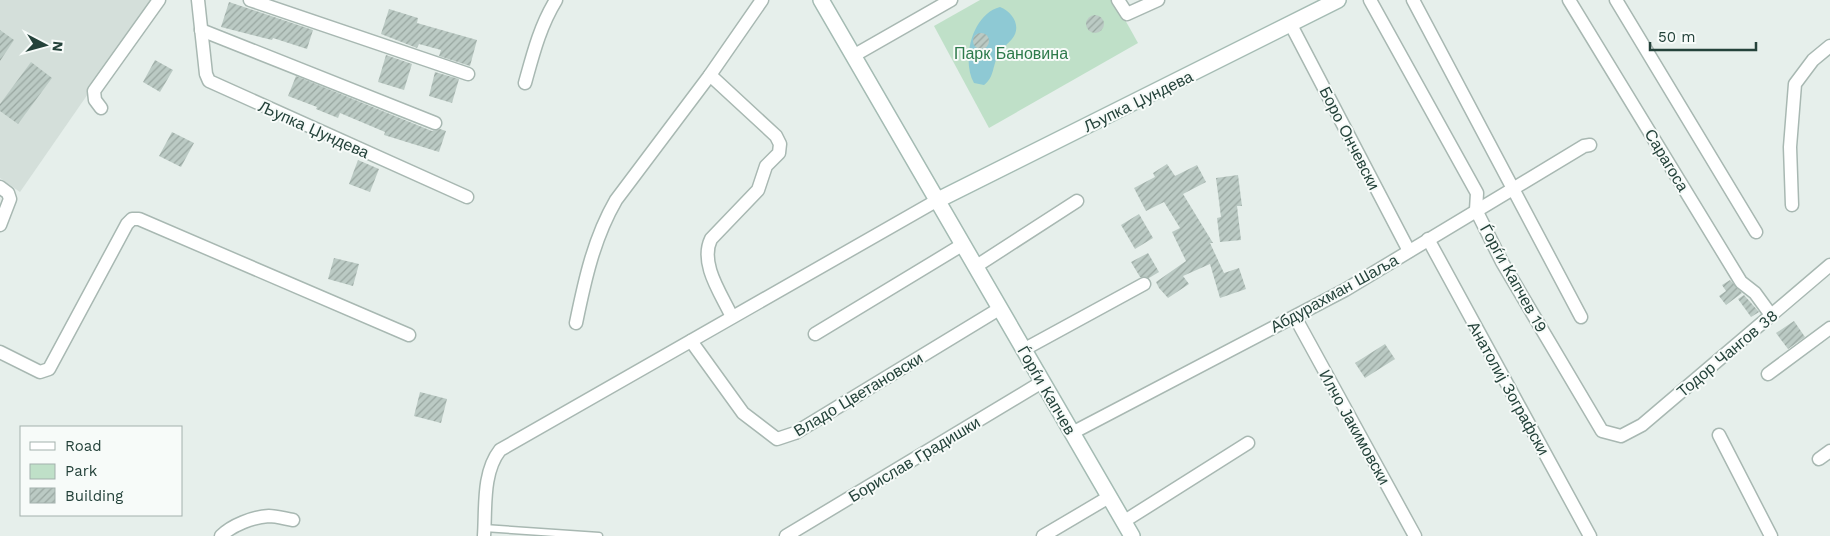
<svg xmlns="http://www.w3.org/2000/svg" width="1830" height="536" viewBox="0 0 1830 536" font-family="'Work Sans',sans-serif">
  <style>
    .built { fill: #d4dfda }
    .green { fill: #bfe0c8 }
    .water { fill: #8ec9d4 }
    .building { fill: url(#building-hatch) }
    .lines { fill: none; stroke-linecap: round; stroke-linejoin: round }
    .lane-casing { stroke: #a8b8b2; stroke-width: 9 }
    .street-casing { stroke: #a8b8b2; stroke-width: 15 }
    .secondary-casing { stroke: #a4bbb3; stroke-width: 18 }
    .lane { stroke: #fff; stroke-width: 6 }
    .street { stroke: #fff; stroke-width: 12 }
    .secondary { stroke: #fff; stroke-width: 15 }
    .labels { text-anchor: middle; stroke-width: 4; stroke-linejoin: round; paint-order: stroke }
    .park-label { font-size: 16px; fill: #2d7a4b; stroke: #f7fbf9 }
    .street-label { font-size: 16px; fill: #24423a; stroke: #f7fbf9 }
  </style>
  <defs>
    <pattern id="building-hatch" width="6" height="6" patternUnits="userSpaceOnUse" patternTransform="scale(1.25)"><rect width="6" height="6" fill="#bbcac4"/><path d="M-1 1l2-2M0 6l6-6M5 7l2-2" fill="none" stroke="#98a6a0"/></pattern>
  </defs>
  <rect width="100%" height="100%" fill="#e6efeb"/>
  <polygon class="built" points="0,0 153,0 20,192 0,178"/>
  <polygon class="green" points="980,0 1114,0 1138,43 989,128 934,26"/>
  <path class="water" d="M 1000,7 C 1013,12 1022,27 1012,39 C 1008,44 1002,48 999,54 C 992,65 995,77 984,85 L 974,83 C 961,60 972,14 1000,7 Z"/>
  <g class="building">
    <polygon points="229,2 313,30 307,49 273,38 272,40 221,27"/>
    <polygon points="389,9 418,18 417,23 477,40 470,66 439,56 441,50 419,44 417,48 381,34"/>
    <circle cx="1095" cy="24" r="9"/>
    <polygon points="0,30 14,40 0,61"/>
    <circle cx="981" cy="41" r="8"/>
    <polygon points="386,55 412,64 404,90 378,82"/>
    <polygon points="155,60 173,70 160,92 143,82"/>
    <polygon points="31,62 52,78 18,124 0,111 0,104"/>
    <polygon points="435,72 459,79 452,103 429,96"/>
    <polygon points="296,76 432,131 440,129 446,131 439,152 384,135 385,132 340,113 338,118 316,109 317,107 288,96"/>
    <polygon points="172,132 194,143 181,167 159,156"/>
    <polygon points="358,160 379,169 370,192 349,184"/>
    <polygon points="1167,164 1175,176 1197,165 1206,182 1183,194 1213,243 1210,243 1224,273 1239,268 1246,289 1220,298 1210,264 1183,276 1189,284 1168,298 1159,288 1156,282 1186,261 1172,232 1180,228 1164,202 1146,211 1134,188 1155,177 1153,173"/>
    <polygon points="1238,175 1242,206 1237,206 1241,240 1220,242 1217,218 1221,217 1216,178"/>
    <polygon points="1139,214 1153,238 1135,249 1121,225"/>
    <polygon points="1148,253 1159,272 1149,278 1140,277 1131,262"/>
    <polygon points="334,258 359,264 353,286 328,279"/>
    <polygon points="1730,280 1742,293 1726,305 1719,296 1726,291 1722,285"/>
    <polygon points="1744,295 1759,312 1751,317 1738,299"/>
    <polygon points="1794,321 1805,337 1788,349 1776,333"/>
    <polygon points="1385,344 1395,359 1365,378 1355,363"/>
    <polygon points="420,392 447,399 441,423 414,416"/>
  </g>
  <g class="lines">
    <g class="lane-casing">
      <polyline id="lane" points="484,528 599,536"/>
    </g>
    <g class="street-casing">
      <g id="street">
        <polyline points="198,0 206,74 209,81 467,197"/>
        <polyline points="250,0 468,74"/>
        <polyline points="1118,0 1127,14 1158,0"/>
        <polyline points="1370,0 1477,193 1476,210 1502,262 1602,431 1621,436 1642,425 1830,265"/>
        <polyline points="1413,0 1581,317"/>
        <polyline points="1569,0 1741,282 1755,293 1771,315"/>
        <polyline points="1616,0 1756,232"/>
        <polyline points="1291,25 1409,251"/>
        <polyline points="201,30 435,123"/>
        <polyline points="853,56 951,0"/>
        <path d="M 710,75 L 776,136 L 780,144 L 779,153 L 766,166 L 758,190 L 711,239 C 699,264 722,295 732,317"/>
        <path d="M 525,83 C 533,54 540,26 556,0"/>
        <polyline points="101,108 95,100 94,91 159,0"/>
        <polyline points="0,187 8,193 10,199 0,225"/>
        <polyline points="1792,205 1790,147 1795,84 1813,60 1830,46"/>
        <polyline points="1428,239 1590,536"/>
        <polyline points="975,267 1077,201"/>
        <polyline points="1295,317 1415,536"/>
        <path d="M 576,323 C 585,279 594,238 616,200 L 710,75 L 762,0"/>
        <polyline points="815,334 962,245"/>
        <polyline points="691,341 743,413 777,439 795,433 999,309"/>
        <polyline points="1023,350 1144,284"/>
        <polyline points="0,352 40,372 49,369 127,224 132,219 139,219 409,335"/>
        <polyline points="1768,374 1830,328"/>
        <polyline points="1072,433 1345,290 1584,146 1590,145"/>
        <polyline points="1719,435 1771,536"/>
        <polyline points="1819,459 1830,451"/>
        <polyline points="1123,522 1248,443"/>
        <path d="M 221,536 C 232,525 253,517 269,516 C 277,516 286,519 293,520"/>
        <path d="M 484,536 C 486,508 482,473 500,450 L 936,201"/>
        <polyline points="786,536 1042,382"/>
        <polyline points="1043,536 1109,497"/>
      </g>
    </g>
    <g class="secondary-casing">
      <g id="secondary">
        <polyline points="821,0 1132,536"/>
        <polyline points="936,201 1338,0"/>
      </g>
    </g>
    <use href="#lane" class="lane"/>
    <use href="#street" class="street"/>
    <use href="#secondary" class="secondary"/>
  </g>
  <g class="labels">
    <g class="park-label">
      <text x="1011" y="59">Парк Бановина</text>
    </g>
    <g class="street-label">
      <text transform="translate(1138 101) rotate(-26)" y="6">Љупка Џундева</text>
      <text transform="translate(314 129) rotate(24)" y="6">Љупка Џундева</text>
      <text transform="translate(1350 138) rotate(63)" y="6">Боро Ончевски</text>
      <text transform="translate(1667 160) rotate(59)" y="6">Сарагоса</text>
      <text transform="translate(1514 278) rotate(61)" y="6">Ѓорѓи Капчев 19</text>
      <text transform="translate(1334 293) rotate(-29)" y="6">Абдурахман Шаља</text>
      <text transform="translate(1727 353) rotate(-40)" y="6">Тодор Чангов 38</text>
      <text transform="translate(1509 388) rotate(61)" y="6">Анатолиј Зографски</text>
      <text transform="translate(1047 390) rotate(60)" y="6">Ѓорѓи Капчев</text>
      <text transform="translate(858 394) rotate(-31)" y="6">Владо Цветановски</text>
      <text transform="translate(1355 427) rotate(61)" y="6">Илчо Јакимовски</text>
      <text transform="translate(914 459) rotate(-31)" y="6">Борислав Градишки</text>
    </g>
  </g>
  <rect x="20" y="426" width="162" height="90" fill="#f7fbf9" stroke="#a3b1ad"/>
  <rect x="30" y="442" width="25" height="8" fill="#ffffff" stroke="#a3b1ad"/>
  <text x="65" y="451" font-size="15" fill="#24423a">Road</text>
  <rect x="30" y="464" width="25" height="15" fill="#bfe0c8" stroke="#a3b1ad"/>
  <text x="65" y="476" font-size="15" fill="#24423a">Park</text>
  <rect x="30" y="488" width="25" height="15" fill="url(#building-hatch)" stroke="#a3b1ad"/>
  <text x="65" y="501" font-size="15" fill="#24423a">Building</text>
  <g transform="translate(45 45) rotate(96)" stroke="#f7fbf9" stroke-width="4" paint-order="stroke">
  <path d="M0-4L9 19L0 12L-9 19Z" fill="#24423a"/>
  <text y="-8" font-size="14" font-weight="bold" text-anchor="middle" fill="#24423a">N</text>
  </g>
  <path d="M1650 42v8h106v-8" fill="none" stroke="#24423a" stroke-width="2.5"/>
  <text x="1658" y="42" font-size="15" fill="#24423a" stroke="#f7fbf9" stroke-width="4" paint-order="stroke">50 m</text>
</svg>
